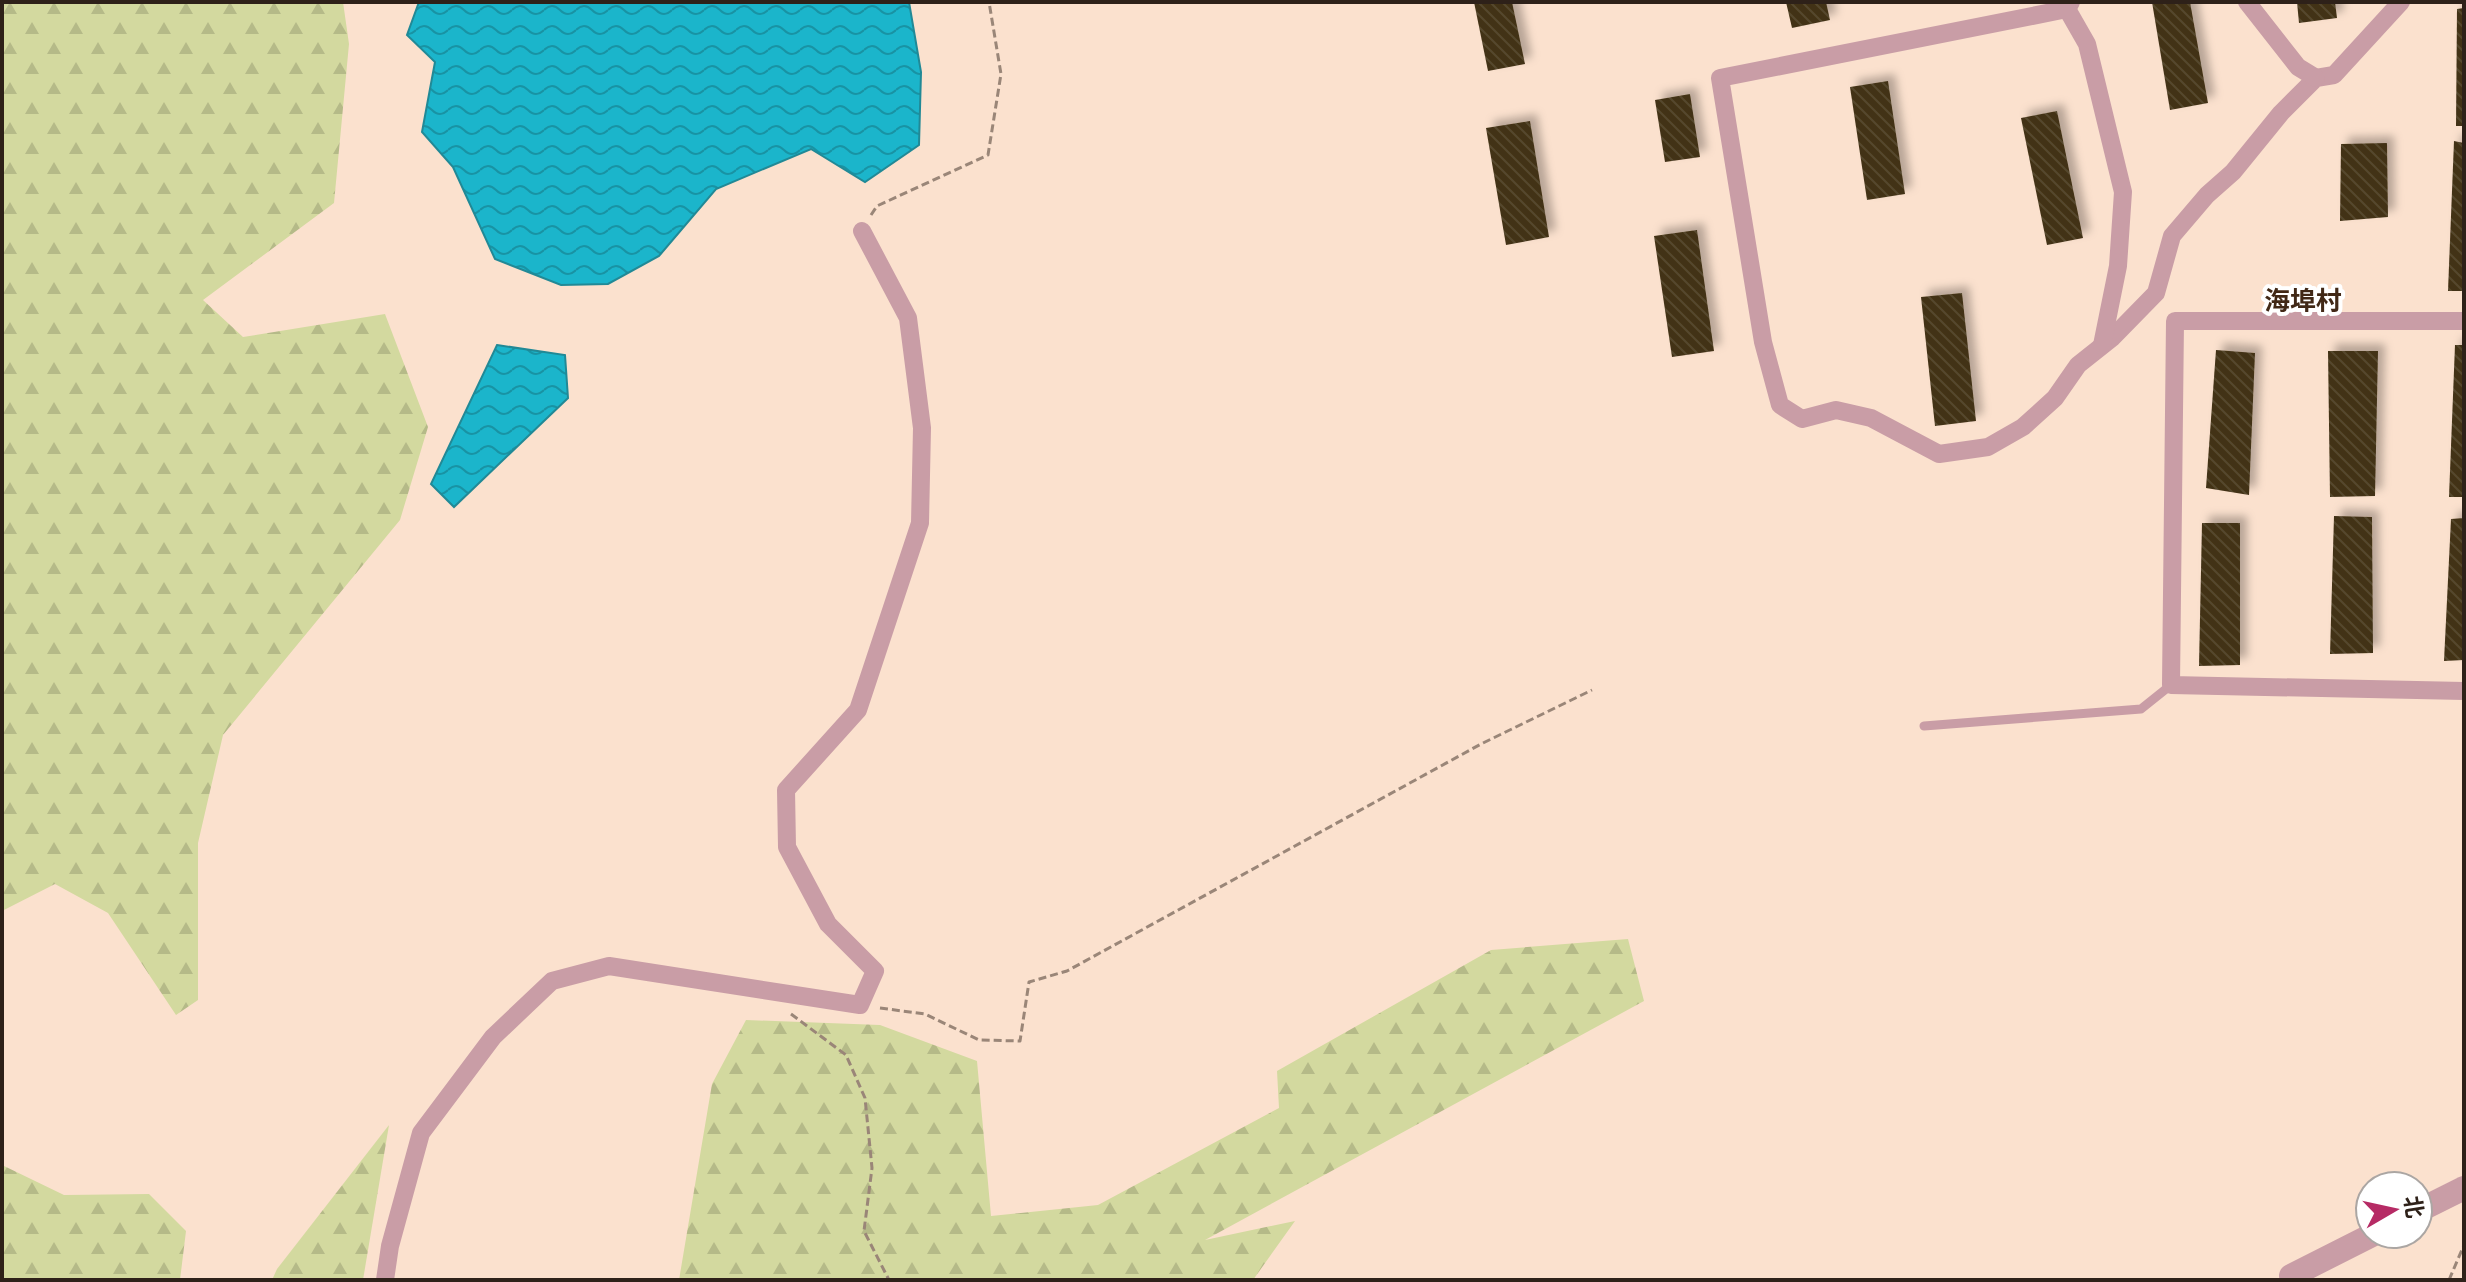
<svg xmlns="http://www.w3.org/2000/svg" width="2466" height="1282" viewBox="0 0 2466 1282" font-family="'Asap Condensed','Noto Sans SC',sans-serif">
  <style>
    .forest { fill: url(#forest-firs) }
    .water { fill: url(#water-waves); stroke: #218996; stroke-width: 2 }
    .building { fill: url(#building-back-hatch); filter: url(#shadow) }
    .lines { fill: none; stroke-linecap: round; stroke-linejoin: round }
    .path { stroke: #9a8678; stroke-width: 3; stroke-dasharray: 8 4; stroke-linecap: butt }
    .service { stroke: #c99da6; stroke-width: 9 }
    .minor { stroke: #c99da6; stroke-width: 18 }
    .tertiary { stroke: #c99da6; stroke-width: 24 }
    .labels { text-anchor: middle; stroke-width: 8; stroke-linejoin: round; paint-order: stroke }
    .quarter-label { font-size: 26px; font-weight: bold; fill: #412816; stroke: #fff }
  </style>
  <defs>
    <pattern id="forest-firs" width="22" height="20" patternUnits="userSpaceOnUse" patternTransform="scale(2)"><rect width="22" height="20" fill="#d3d99f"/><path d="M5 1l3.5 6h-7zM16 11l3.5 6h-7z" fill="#b5ba88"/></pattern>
    <pattern id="water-waves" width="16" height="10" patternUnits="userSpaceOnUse" patternTransform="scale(2)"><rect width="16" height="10" fill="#1bb5cb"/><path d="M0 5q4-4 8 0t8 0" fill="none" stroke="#1893a4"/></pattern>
    <pattern id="building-back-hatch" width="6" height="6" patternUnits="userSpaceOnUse" patternTransform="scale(2)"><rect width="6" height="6" fill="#423216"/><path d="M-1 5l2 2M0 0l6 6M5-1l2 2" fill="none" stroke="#55472f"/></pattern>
    <filter id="shadow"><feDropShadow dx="7" dy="-7" stdDeviation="4" flood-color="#0004"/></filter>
  </defs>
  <rect width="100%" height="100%" fill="#fbe1ce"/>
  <g class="forest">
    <polygon points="2,2 343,2 349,44 334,203 203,300 243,337 385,314 428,427 400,520 223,735 198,843 198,1000 176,1015 108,913 55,884 2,911"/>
    <polygon points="1628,939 1644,1001 1205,1240 1295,1221 1253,1280 679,1280 712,1084 746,1020 880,1025 977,1061 991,1216 1098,1205 1279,1108 1277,1071 1491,950"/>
    <polygon points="389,1125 363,1280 272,1280 277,1269"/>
    <polygon points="2,1165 64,1195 149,1194 186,1231 180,1280 2,1280"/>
  </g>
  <g class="water">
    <polygon points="419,2 909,2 921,72 919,145 865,182 811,149 716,189 659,256 608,284 561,285 495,259 453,167 422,132 435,62 407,35"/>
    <polygon points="497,345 565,355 568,398 454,507 431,484"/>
  </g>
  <g class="building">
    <polygon points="1474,2 1512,2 1525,64 1488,71"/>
    <polygon points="1786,2 1826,2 1830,20 1792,28"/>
    <polygon points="2152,2 2190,2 2208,103 2170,110"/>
    <polygon points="2297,2 2335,2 2337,18 2299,23"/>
    <polygon points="2464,8 2464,126 2456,126 2457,9"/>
    <polygon points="1888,81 1905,194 1867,200 1850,87"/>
    <polygon points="1690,94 1700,157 1665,162 1655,100"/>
    <polygon points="2057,111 2083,238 2047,245 2021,118"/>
    <polygon points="1530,121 1549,237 1506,245 1486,128"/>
    <polygon points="2454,141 2464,143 2464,291 2448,291"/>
    <polygon points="2387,143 2388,217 2340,221 2341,144"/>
    <polygon points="1697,230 1714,351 1672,357 1654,236"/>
    <polygon points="1962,293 1976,421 1935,426 1921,297"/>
    <polygon points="2455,345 2464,345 2464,497 2449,497"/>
    <polygon points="2216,350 2255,353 2249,495 2206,488"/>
    <polygon points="2328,351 2378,351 2375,496 2330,497"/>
    <polygon points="2334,516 2372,517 2373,653 2330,654"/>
    <polygon points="2464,518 2464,660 2444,661 2451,519"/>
    <polygon points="2202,523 2240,523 2240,665 2199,666"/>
  </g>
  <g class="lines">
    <g class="path">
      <polyline points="871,215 877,206 988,155 1001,74 989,2"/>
      <polyline points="880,1008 925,1014 979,1040 1020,1041 1029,982 1067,971 1481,744 1592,690"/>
      <polyline points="791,1014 846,1055 865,1098 872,1168 864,1231 889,1280"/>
      <polyline points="2449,1280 2464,1245"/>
    </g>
    <polyline class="service" points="1924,726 2141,709 2171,685"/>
    <g class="minor">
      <polyline points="2071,2 2067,9 1720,78 1763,342 1780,405 1802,419 1836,410 1871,418 1939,454 1988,447 2023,427 2055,398 2078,365 2112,338 2156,293 2172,236 2207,195 2233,172 2281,113 2316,78 2334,75 2401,2"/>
      <polyline points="2247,2 2298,67 2316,78"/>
      <polyline points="2067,9 2087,44 2123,192 2118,266 2102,345"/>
      <polyline points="2464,321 2175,321 2171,685 2464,691"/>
      <polyline points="385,1280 390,1246 421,1133 493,1037 552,981 609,966 860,1005 875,971 828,924 787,847 786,790 858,710 920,523 922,428 908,318 862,231"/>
    </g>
    <g class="tertiary">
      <polyline points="2418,1211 2464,1188"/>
      <polyline points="2291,1276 2374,1234"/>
    </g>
  </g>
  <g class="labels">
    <g class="quarter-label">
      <text x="2303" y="310">海埠村</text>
    </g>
  </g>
  <rect width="2466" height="1282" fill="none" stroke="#2e2119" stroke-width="8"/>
  <g transform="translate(2394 1210) rotate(81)"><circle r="38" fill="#ffffff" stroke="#aba6a3" stroke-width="2"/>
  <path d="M0-6L14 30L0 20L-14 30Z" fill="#b62b65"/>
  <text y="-12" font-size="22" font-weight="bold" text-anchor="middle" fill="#2e2119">北</text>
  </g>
</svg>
